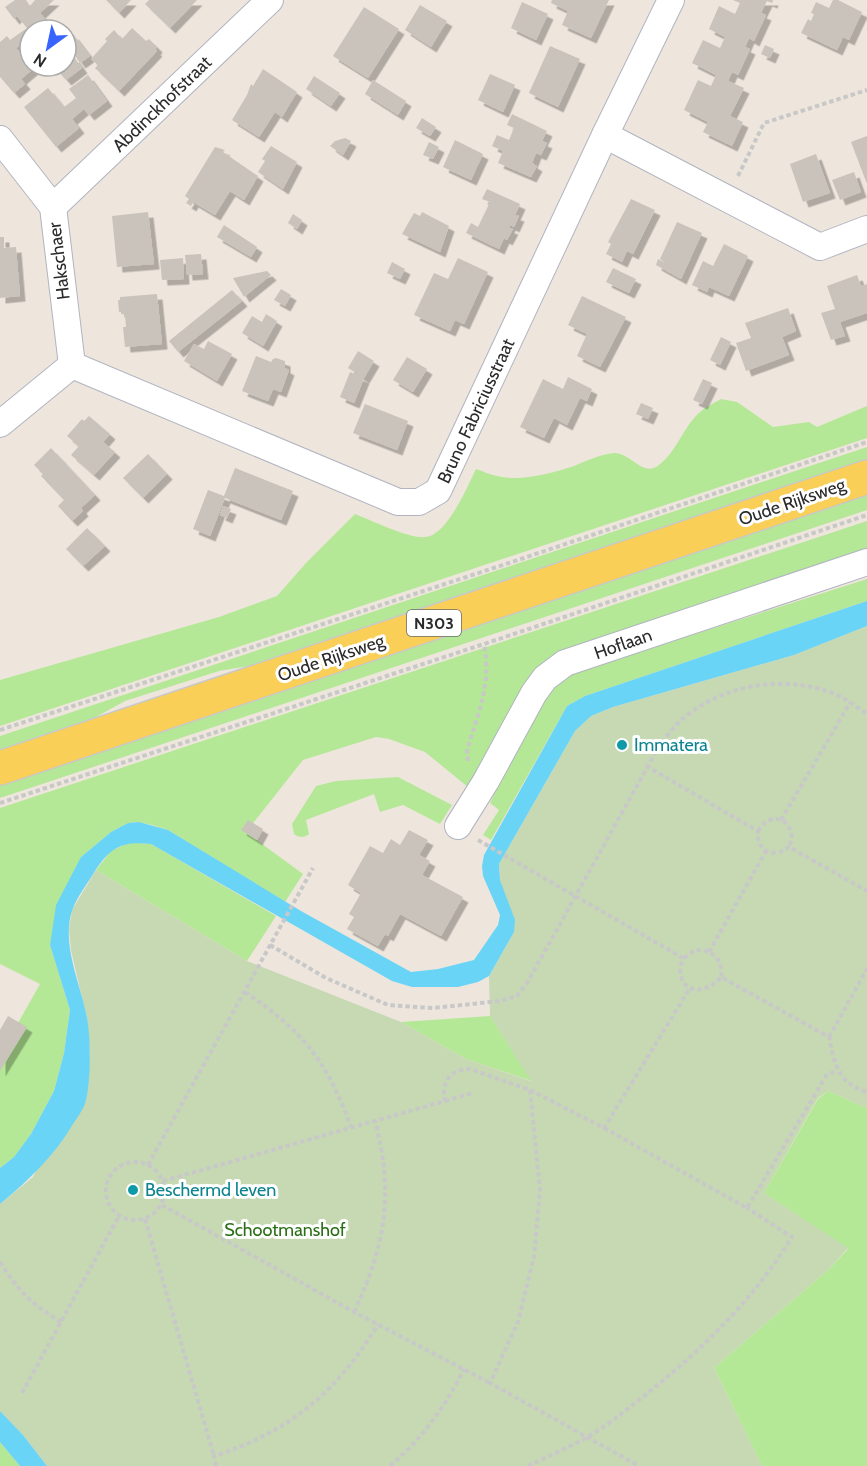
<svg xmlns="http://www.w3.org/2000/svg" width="867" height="1466" viewBox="0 0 867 1466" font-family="Cabin,sans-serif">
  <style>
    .green { fill: #b4e896 }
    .cemetery { fill: #c6d9b3 }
    .water { fill: #6ad4f6 }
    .building { fill: #c9c3bc; filter: url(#shadow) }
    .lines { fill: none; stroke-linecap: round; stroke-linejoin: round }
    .minor-casing { stroke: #b1b4c0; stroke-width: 28 }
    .primary-casing { stroke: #c8c8c8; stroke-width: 36 }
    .path { stroke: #c8c8c8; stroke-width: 4; stroke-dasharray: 4.5 3; stroke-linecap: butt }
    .minor { stroke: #fff; stroke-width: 26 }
    .primary { stroke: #f9cf57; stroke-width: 33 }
    .culture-dot { fill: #0f9aa8; stroke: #fff; stroke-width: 2 }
    .labels { text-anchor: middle; stroke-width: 6; stroke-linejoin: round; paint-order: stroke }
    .shield { fill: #fff; stroke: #6b6b6b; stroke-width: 1.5 }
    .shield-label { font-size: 16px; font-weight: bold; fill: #2b2b2b }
    .street-label { font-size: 18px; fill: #2b2b2b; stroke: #fff }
    .culture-label { font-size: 18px; fill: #0d838f; stroke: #fff; text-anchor: start }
    .park-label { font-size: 18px; fill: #2a6e16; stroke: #fff }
  </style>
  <defs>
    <filter id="shadow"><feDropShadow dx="5.5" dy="5.5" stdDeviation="0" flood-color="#0004"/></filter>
  </defs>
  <rect width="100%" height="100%" fill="#eee6dd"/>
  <g class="green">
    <path d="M 721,399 L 737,402 L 773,427 L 809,422 L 817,427 L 867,406 L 867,438 L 0,726 L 0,680 L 219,617 L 277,596 L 306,563 L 355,514 C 371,520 409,539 425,537 C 447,536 467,487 476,469 C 483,471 490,475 497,476 C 521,482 552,473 574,466 C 586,461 601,454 614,453 C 630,452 643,478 659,465 C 675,453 682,431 695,417 C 702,409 712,404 721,399 Z"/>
    <polygon points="867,447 867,464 273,662 219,671 125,701 76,728 0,752 0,736"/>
    <polygon points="867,495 867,510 0,798 0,781"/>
    <polygon points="867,521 867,553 561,657 468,787 425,752 389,739 376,737 303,760 246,832 303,874 285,902 168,830 152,825 139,822 128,823 111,832 81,857 50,945 70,1010 64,1053 54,1091 31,1134 14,1157 0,1168 0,1055 40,984 0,964 0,808"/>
    <polygon points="867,579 867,601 585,696 567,706 491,840 483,835 499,810 490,803 543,699 560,677"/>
    <path d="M 398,777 L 452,805 L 440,824 L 403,805 L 380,812 L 374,794 L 306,820 L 309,834 C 304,838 299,838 294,834 L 292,824 L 316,786 L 336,781 Z"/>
    <polygon points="130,842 151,844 276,916 247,961 96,870 111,851"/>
    <polygon points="490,1016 532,1081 466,1059 401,1022"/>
    <polygon points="828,1091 867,1108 867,1466 762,1466 714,1368 829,1269 848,1249 764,1193 818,1099"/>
    <polygon points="0,1442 20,1466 0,1466"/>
  </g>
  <polygon class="cemetery" points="867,626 867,1108 828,1091 818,1098 764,1193 848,1248 829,1269 714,1368 762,1466 47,1466 23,1435 0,1411 0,1204 33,1177 90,1056 87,1019 71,950 69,929 72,910 96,870 247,961 401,1022 466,1059 531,1081 490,1016 489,976 514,932 500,880 499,864 575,731 591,716 613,707 794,655"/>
  <g class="water">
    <path d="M 867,601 L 867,626 L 794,655 L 613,707 L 591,716 L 575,731 L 499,864 L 500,880 L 515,920 L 514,932 L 489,976 L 478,982 L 458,987 L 412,987 L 392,981 L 151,844 C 122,841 111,847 95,871 C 88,883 76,898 72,911 C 61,945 81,984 87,1018 C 91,1038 91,1084 85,1104 C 82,1111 77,1118 73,1124 C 54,1156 29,1180 0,1204 L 0,1168 L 14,1157 L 31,1134 L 54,1091 L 64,1053 L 70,1010 L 50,945 L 56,905 L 81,857 L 111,832 L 128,823 L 139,822 L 168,830 L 301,911 L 411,972 L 438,969 L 474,960 L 498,925 L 500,915 L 483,876 L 482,866 L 484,855 L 567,706 L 585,696 Z"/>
    <polygon points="0,1411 23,1435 47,1466 20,1466 0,1442"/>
  </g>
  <g class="building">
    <polygon points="15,0 26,0 30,6 35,0 54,0 40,13 46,20 34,30 30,30 30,37 16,48 33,69 21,79 25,84 14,93 0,77 0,42 7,36 10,40 27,28 17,16 14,19 5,7"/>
    <polygon points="106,0 131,0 119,13"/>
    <polygon points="149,0 197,0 170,28 145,4"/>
    <polygon points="552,0 609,0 591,38 562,25 568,11 551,3"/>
    <polygon points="733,0 773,0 772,3 767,1 761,13 766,15 754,41 749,38 745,47 750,49 738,75 732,72 728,81 744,88 730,116 743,122 732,146 703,132 708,122 684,110 698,80 711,86 716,75 692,63 703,40 720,48 725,37 709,29 719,6 735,14 740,3"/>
    <polygon points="833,0 838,0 862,12 849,40 843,37 837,50 801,33 808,19 811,21 814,14 811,13 816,2 829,8"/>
    <polygon points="522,2 548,14 536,40 511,28"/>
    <polygon points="420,5 447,21 431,47 405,30"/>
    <polygon points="364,7 399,29 368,78 333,56"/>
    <polygon points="132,28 146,41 149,39 157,47 155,50 157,51 119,91 95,68 98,65 91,59 107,41 105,39 114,30 122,39"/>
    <polygon points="73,34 90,56 80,63 66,43 66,39"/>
    <polygon points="765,45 774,49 770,58 761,54"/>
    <polygon points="550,46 580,59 558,107 529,93"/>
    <polygon points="74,57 82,68 66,80 57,70 66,66 66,63"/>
    <polygon points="263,69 297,92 282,117 275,112 259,137 232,120 247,95 251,84 253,86"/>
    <polygon points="490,74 515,85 503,112 478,100"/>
    <polygon points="88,75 107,101 89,115 84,109 72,119 79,128 56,147 24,107 48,88 64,107 76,98 69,89"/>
    <polygon points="314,76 340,93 331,106 306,89"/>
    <polygon points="373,80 406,101 398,115 365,94"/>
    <polygon points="512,114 547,131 542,141 547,143 541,155 536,153 532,163 537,166 531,177 498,163 503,151 492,146 497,135 509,140 514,128 507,125"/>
    <polygon points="422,118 436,127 430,136 416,128"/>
    <polygon points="867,136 867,184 851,142"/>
    <polygon points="345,138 351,141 343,155 330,146 335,141"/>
    <polygon points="455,140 483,154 471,180 443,167"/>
    <polygon points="429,142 439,147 433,159 423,155"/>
    <polygon points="271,146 297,162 283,189 258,172 265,161 262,159"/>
    <polygon points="215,147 225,150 223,152 258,176 244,200 230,191 215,215 193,202 191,206 186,203 189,199 185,196"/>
    <polygon points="816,154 830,193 803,202 790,164"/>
    <polygon points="854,172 861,192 840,200 832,180"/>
    <polygon points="487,189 520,204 515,215 519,216 514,227 510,225 509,228 513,229 507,240 504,238 499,249 466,233 471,223 478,227 490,202 482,199"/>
    <polygon points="631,199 655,210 633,254 627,251 622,262 606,254 611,244 608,242"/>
    <polygon points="148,212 154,264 117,267 112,216"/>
    <polygon points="422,212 449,226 440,252 402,234 414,213 420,216"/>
    <polygon points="293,214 302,220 297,229 288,223"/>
    <polygon points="677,222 702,233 681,279 656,265 658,259 665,263 660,259"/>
    <polygon points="224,225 257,247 251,257 217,237"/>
    <polygon points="0,237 4,237 4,248 16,247 20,296 0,298"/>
    <polygon points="724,244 748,256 729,296 709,287 707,292 692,285 703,261 713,266"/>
    <polygon points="201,254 203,274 187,275 185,255"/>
    <polygon points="183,258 184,279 162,280 160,260"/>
    <polygon points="458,258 488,272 464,324 455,320 450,331 414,315 434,273 448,279"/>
    <polygon points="392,262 405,269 400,279 387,273"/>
    <polygon points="613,268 636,279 629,293 606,282"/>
    <polygon points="267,271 271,275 244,297 233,278"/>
    <polygon points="857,275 861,286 867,284 867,313 840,322 845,336 831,340 821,313 835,309 827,286"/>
    <polygon points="281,289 291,295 285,306 274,300"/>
    <polygon points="232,290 242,301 178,352 169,341"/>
    <polygon points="157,294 162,344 125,347 123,327 126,327 125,314 121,314 121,312 119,312 118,300 120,300 120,297"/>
    <polygon points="582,296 626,317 600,367 577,356 587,334 568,325"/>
    <polygon points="788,308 796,331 782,337 789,355 746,371 736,343 751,338 745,323"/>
    <polygon points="266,314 277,321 263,346 242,333 252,316 262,322"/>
    <polygon points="721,337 731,342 720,365 710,360"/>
    <polygon points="208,341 232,354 217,381 184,361 194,344 204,349"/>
    <polygon points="358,351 374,361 364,378 348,368"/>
    <polygon points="256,356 271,362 273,359 276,358 285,361 285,368 289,370 281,392 273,389 268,401 242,391"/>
    <polygon points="407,357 427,369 413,392 393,380"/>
    <polygon points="350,372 364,378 354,403 340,397"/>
    <polygon points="568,377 592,389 587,401 580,398 567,425 554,418 544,438 520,427 543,379 563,389"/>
    <polygon points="703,379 712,383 702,404 693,400"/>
    <polygon points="641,403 653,408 648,419 636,414"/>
    <polygon points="365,404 408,421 397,450 353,433"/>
    <polygon points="89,416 110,434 103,442 115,452 94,475 71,455 79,446 67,436 82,419 84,421"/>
    <polygon points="51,448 95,495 81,508 83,511 72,521 58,506 64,500 41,476 43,474 34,465"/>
    <polygon points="148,454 167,474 143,498 123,478"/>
    <polygon points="235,468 293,491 281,520 225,498 210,536 193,529 208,490 224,496"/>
    <polygon points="223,506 231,509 227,518 220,515"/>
    <polygon points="87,528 105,546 83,566 66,549"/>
    <polygon points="248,820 263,829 257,840 241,830"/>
    <polygon points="409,830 428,840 419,855 430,861 422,875 463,897 441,936 400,914 388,936 385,934 378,946 347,929 354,917 349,914 361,893 348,885 370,846 383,853 391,839 400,845"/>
    <polygon points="8,1016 27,1027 0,1071 0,1030"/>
  </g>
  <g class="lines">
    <g class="minor-casing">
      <g id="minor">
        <polyline points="605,135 820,247 867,229"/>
        <polyline points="0,139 53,207 72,365"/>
        <polyline points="53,207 270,0"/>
        <polyline points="72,365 398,502 419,502 438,491 605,135 671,0"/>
        <polyline points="0,424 72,365"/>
        <polyline points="458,826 486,781 534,693 545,678 565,663 867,562"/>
      </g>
    </g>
    <g class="primary-casing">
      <polyline id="primary" points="0,768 867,477"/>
    </g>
    <g class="path">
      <polyline points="738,176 764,123 867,90"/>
      <polyline points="0,730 518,560 867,442"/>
      <path d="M 468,761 L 467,751 C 478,712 492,685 484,644"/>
      <path d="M 646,766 L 758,831 C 756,851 773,859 789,847 L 867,891"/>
      <polyline points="0,803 484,644 867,515"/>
      <polyline points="781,820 850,703"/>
      <path d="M 758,831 C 770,808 800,821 789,847"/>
      <path d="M 478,840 L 683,958 C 672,990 701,1000 721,977 L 829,1037 C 835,1064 837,1083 867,1092"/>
      <path d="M 270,945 L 326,978 L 388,1005 L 433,1008 L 500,1001 L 517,996 L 527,983 L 657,750 C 664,741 671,729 680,721 C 719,686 778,675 827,691 C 841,695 855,706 867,714"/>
      <polyline points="709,952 766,851"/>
      <path d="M 684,958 L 695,950 C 713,949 723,960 721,977"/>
      <path d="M 245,992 C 303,1031 327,1061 351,1127"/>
      <polyline points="829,1037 867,969"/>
      <polyline points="530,1090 540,1190 534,1257 518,1322 490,1383 639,1466"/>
      <polyline points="445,1101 473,1093"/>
      <polyline points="604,1128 747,1208 826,1076 837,1070"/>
      <circle cx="135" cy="1191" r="29"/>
      <polyline points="148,1165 313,868"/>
      <path d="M 163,1181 L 445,1101 C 441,1082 450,1069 470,1069 L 530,1090 L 604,1128 L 690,988"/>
      <polyline points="162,1205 354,1312 490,1383"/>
      <polyline points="145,1219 214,1456"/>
      <path d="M 0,1262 C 19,1292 32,1304 61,1322"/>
      <path d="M 354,1312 C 386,1244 394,1194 375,1121"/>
      <polyline points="22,1393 119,1216"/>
      <path d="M 216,1466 L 214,1456 C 290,1432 337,1392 378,1324"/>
      <path d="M 390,1466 C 422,1439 445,1407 464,1369"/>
      <path d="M 528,1466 C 547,1457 567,1448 586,1438 C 608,1425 629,1408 649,1392 C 704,1348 755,1297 792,1237 L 747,1208"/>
    </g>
    <use href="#minor" class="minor"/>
    <use href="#primary" class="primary"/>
  </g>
  <g class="culture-dot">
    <circle cx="622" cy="745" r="6"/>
    <circle cx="133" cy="1190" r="6"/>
  </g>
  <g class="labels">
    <rect class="shield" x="407" y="610" width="54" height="26" rx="4.5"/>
    <g class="shield-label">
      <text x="434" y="629">N303</text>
    </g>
    <g class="street-label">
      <text transform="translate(162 104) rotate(-44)" y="6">Abdinckhofstraat</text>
      <text transform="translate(59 261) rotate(-97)" y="6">Hakschaer</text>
      <text transform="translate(476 411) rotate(-65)" y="6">Bruno Fabriciusstraat</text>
      <text transform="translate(792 502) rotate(-19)" y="6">Oude Rijksweg</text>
      <text transform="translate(623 644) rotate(-19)" y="6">Hoflaan</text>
      <text transform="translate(331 658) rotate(-19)" y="6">Oude Rijksweg</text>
    </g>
    <g class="culture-label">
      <text x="634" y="751">Immatera</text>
      <text x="145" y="1196">Beschermd leven</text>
    </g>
    <g class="park-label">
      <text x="285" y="1236">Schootmanshof</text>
    </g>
  </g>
  <g transform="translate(48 48) rotate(213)"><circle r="28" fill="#ffffff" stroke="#aaaaaa" stroke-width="1.5"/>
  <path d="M0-4.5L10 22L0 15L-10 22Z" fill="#3963ff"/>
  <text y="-9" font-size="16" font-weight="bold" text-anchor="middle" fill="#2b2b2b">N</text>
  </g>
</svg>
